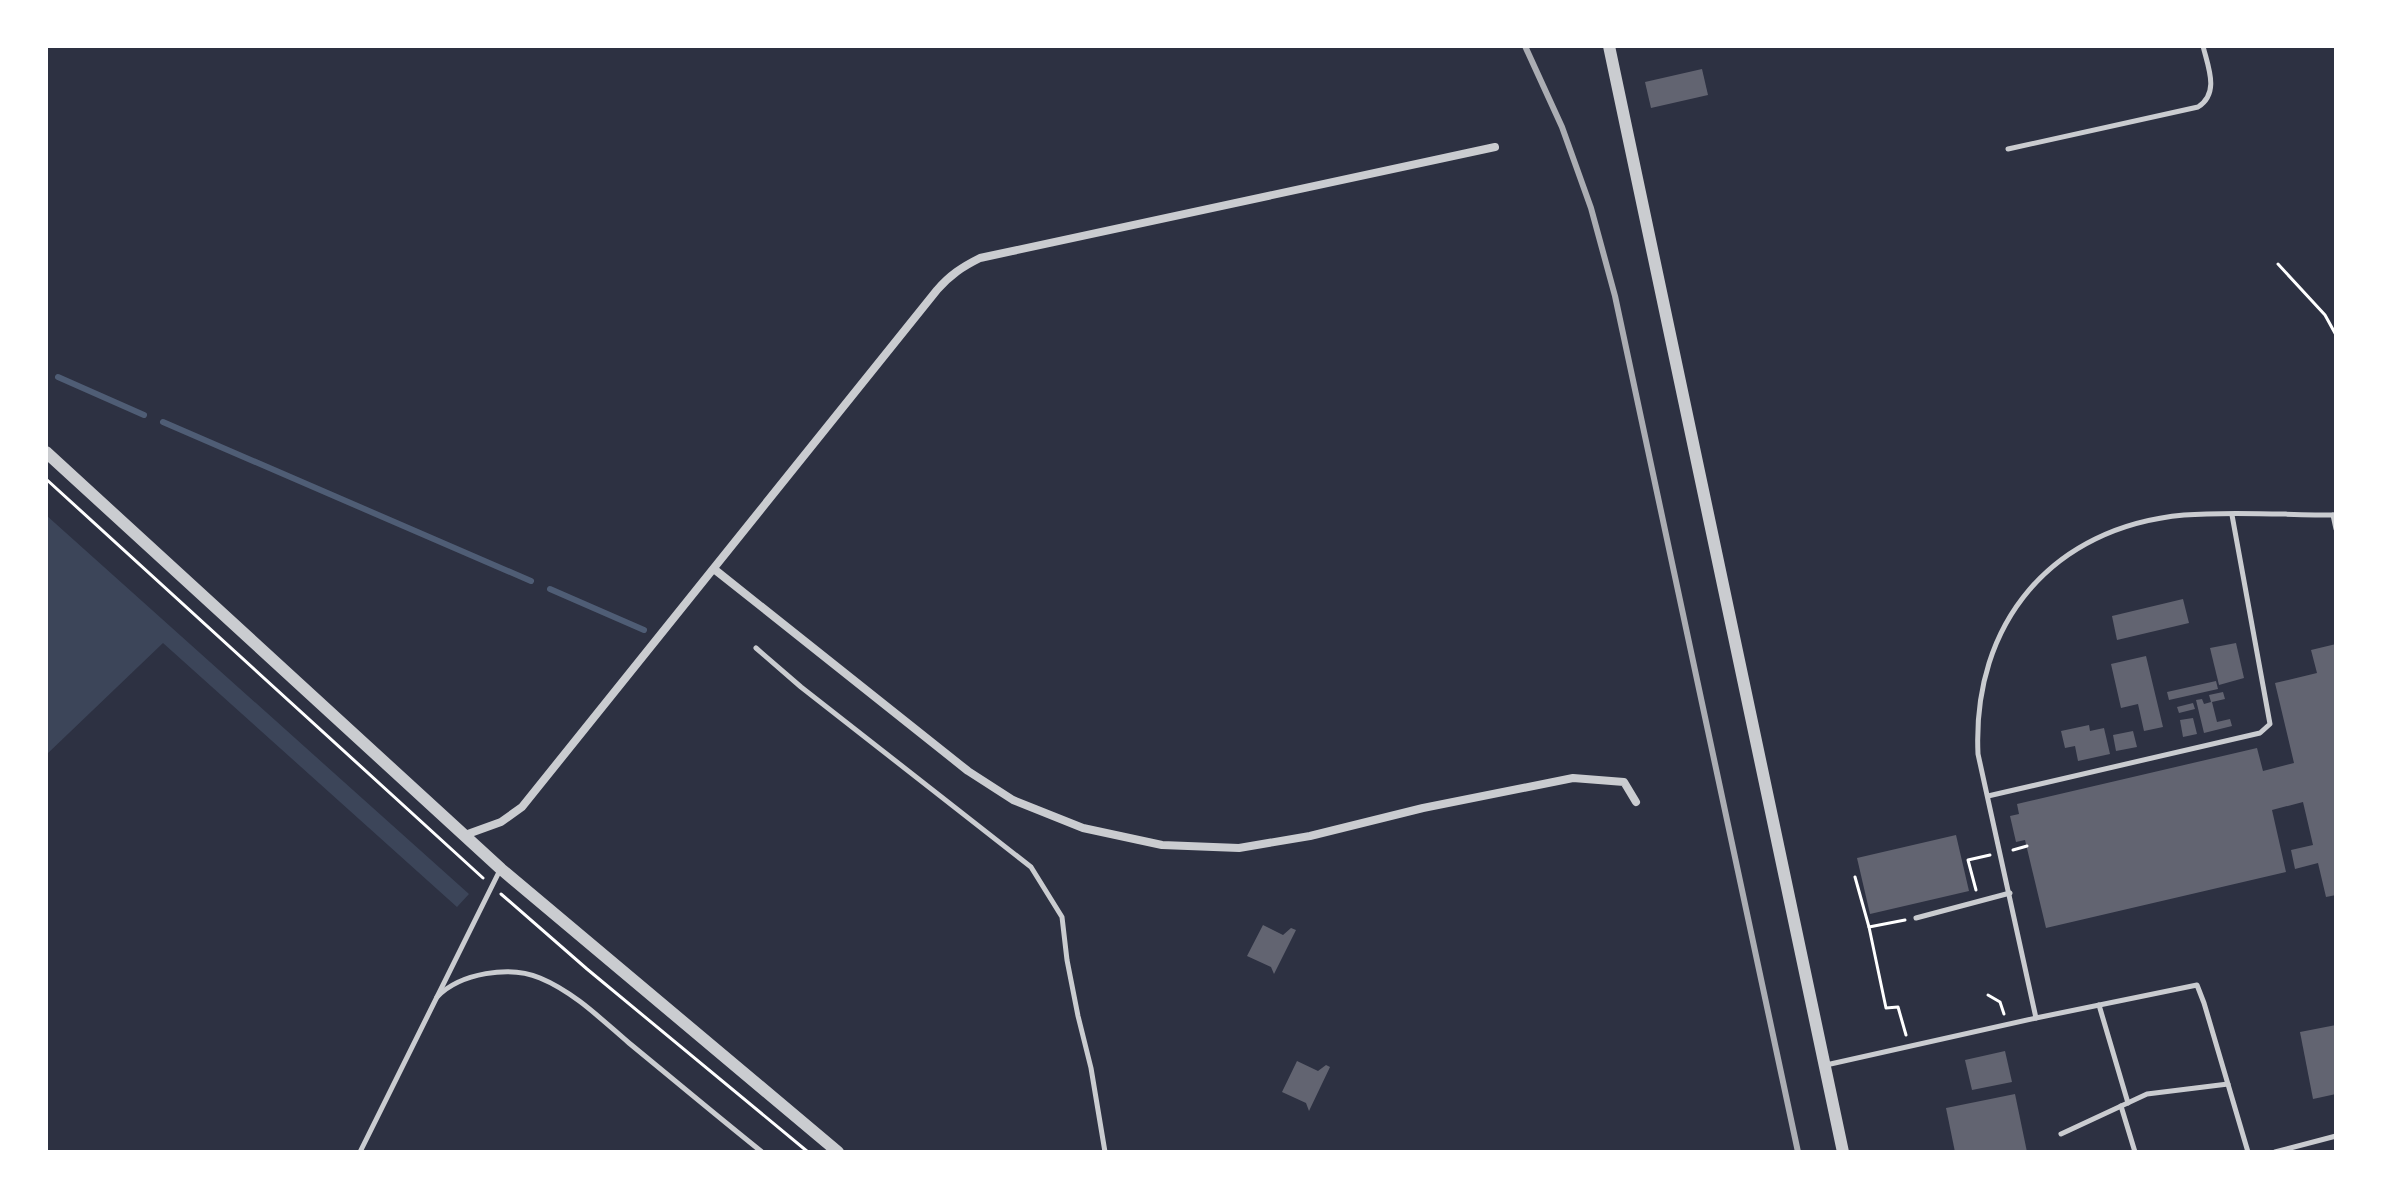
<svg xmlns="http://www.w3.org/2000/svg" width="2382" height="1198" viewBox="0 0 2382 1198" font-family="'Space Grotesk',sans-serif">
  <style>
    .green { fill: #3c4559 }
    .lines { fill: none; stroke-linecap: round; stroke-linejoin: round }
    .stream { stroke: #4f5d75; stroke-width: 6 }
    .building { fill: #626471 }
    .path { stroke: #fff; stroke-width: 3 }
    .service { stroke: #caccd0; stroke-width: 5 }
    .minor { stroke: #caccd0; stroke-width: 8 }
    .tertiary { stroke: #caccd0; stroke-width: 12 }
    .rail { stroke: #abadb3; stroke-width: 6 }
  </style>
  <rect width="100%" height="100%" fill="#2d3142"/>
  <polygon class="green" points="46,515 469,894 457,907 163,643 46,755"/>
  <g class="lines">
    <g class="stream">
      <polyline points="58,377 144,415"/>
      <polyline points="163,422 531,581"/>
      <polyline points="550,589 644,630"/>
    </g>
  </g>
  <g class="building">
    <polygon points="1702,69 1708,95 1651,108 1645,82"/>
    <polygon points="2183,599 2189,623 2117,640 2112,616"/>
    <polygon points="2236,643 2244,678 2219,685 2210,648"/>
    <polygon points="2336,644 2336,895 2326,897 2318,863 2295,869 2291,850 2313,845 2303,802 2272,810 2286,872 2046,928 2025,840 2016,842 2010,816 2019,814 2017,804 2257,748 2263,771 2294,763 2275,683 2317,673 2311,650"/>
    <polygon points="2146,656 2163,727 2144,731 2138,704 2121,708 2111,664"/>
    <polygon points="2216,681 2218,689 2169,700 2167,692"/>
    <polygon points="2223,692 2225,699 2212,702 2217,722 2230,719 2232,726 2204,733 2196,700 2202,699 2204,704 2211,702 2209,695"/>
    <polygon points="2193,703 2195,709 2179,713 2177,707"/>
    <polygon points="2193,718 2197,734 2183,737 2180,720"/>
    <polygon points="2089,725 2090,731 2104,728 2110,754 2078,761 2075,746 2065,748 2061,731"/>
    <polygon points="2133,731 2137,747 2116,751 2113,735"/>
    <polygon points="1956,835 1969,891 1870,914 1857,858"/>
    <polygon points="1263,925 1283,935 1291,928 1296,930 1274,974 1271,967 1247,956"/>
    <polygon points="2336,1025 2336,1094 2313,1099 2300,1032"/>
    <polygon points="2005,1051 2012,1082 1972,1090 1965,1060"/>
    <polygon points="1297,1061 1318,1071 1326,1065 1330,1067 1309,1111 1306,1103 1282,1092"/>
    <polygon points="2015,1094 2027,1152 1955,1152 1946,1108"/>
  </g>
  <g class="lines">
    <g class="path">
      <polyline points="2278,264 2325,315 2336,335"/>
      <polyline points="46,479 483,878"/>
      <polyline points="2013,850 2027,846"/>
      <polyline points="1855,877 1869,927 1886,1008 1898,1007 1906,1035"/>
      <polyline points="1976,890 1968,860 1990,855"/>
      <polyline points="501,894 587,969 808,1152"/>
      <polyline points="1869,927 1905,920"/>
      <polyline points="1988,995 2000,1002 2004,1014"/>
    </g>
    <g class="service">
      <path d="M 2008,149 L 2198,107 C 2220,93 2208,67 2203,46"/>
      <polyline points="2333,515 2336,529"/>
      <polyline points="756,648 801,687 1031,867 1062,917 1067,960 1078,1016 1091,1068 1105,1152"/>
      <polyline points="1988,796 2260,733 2270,724 2232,515"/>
      <polyline points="1916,918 2010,893"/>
      <path d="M 437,997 C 460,973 510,965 540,978 C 574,992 602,1020 629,1043 C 673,1079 717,1116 762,1152"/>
      <polyline points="2099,1005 2128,1103"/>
      <polyline points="2036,1018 2197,985 2204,1003 2248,1152"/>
      <path d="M 1826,1065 L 2036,1018 L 1978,754 C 1972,623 2052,527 2184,515 C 2233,511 2286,515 2336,515"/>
      <polyline points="2121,1106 2135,1152"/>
      <polyline points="2061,1134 2147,1094 2228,1084"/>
      <polyline points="360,1152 500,870"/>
      <polyline points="2275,1152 2336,1136"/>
    </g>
    <g class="minor">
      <polyline points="714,569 968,771 1013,800 1083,828 1162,845 1239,848 1310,836 1423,808 1573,778 1624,782 1636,802"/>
      <path d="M 465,835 L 501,822 L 522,807 L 937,290 C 950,275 962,267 980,258 L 1495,147"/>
    </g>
    <g class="tertiary">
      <polyline points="1609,46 1843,1152"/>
      <polyline points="46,452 501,869 838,1152"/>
    </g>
    <polyline class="rail" points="1525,46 1562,127 1591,208 1615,296 1798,1152"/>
  </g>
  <rect width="2382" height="1198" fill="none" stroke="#ffffff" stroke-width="96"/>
</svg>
